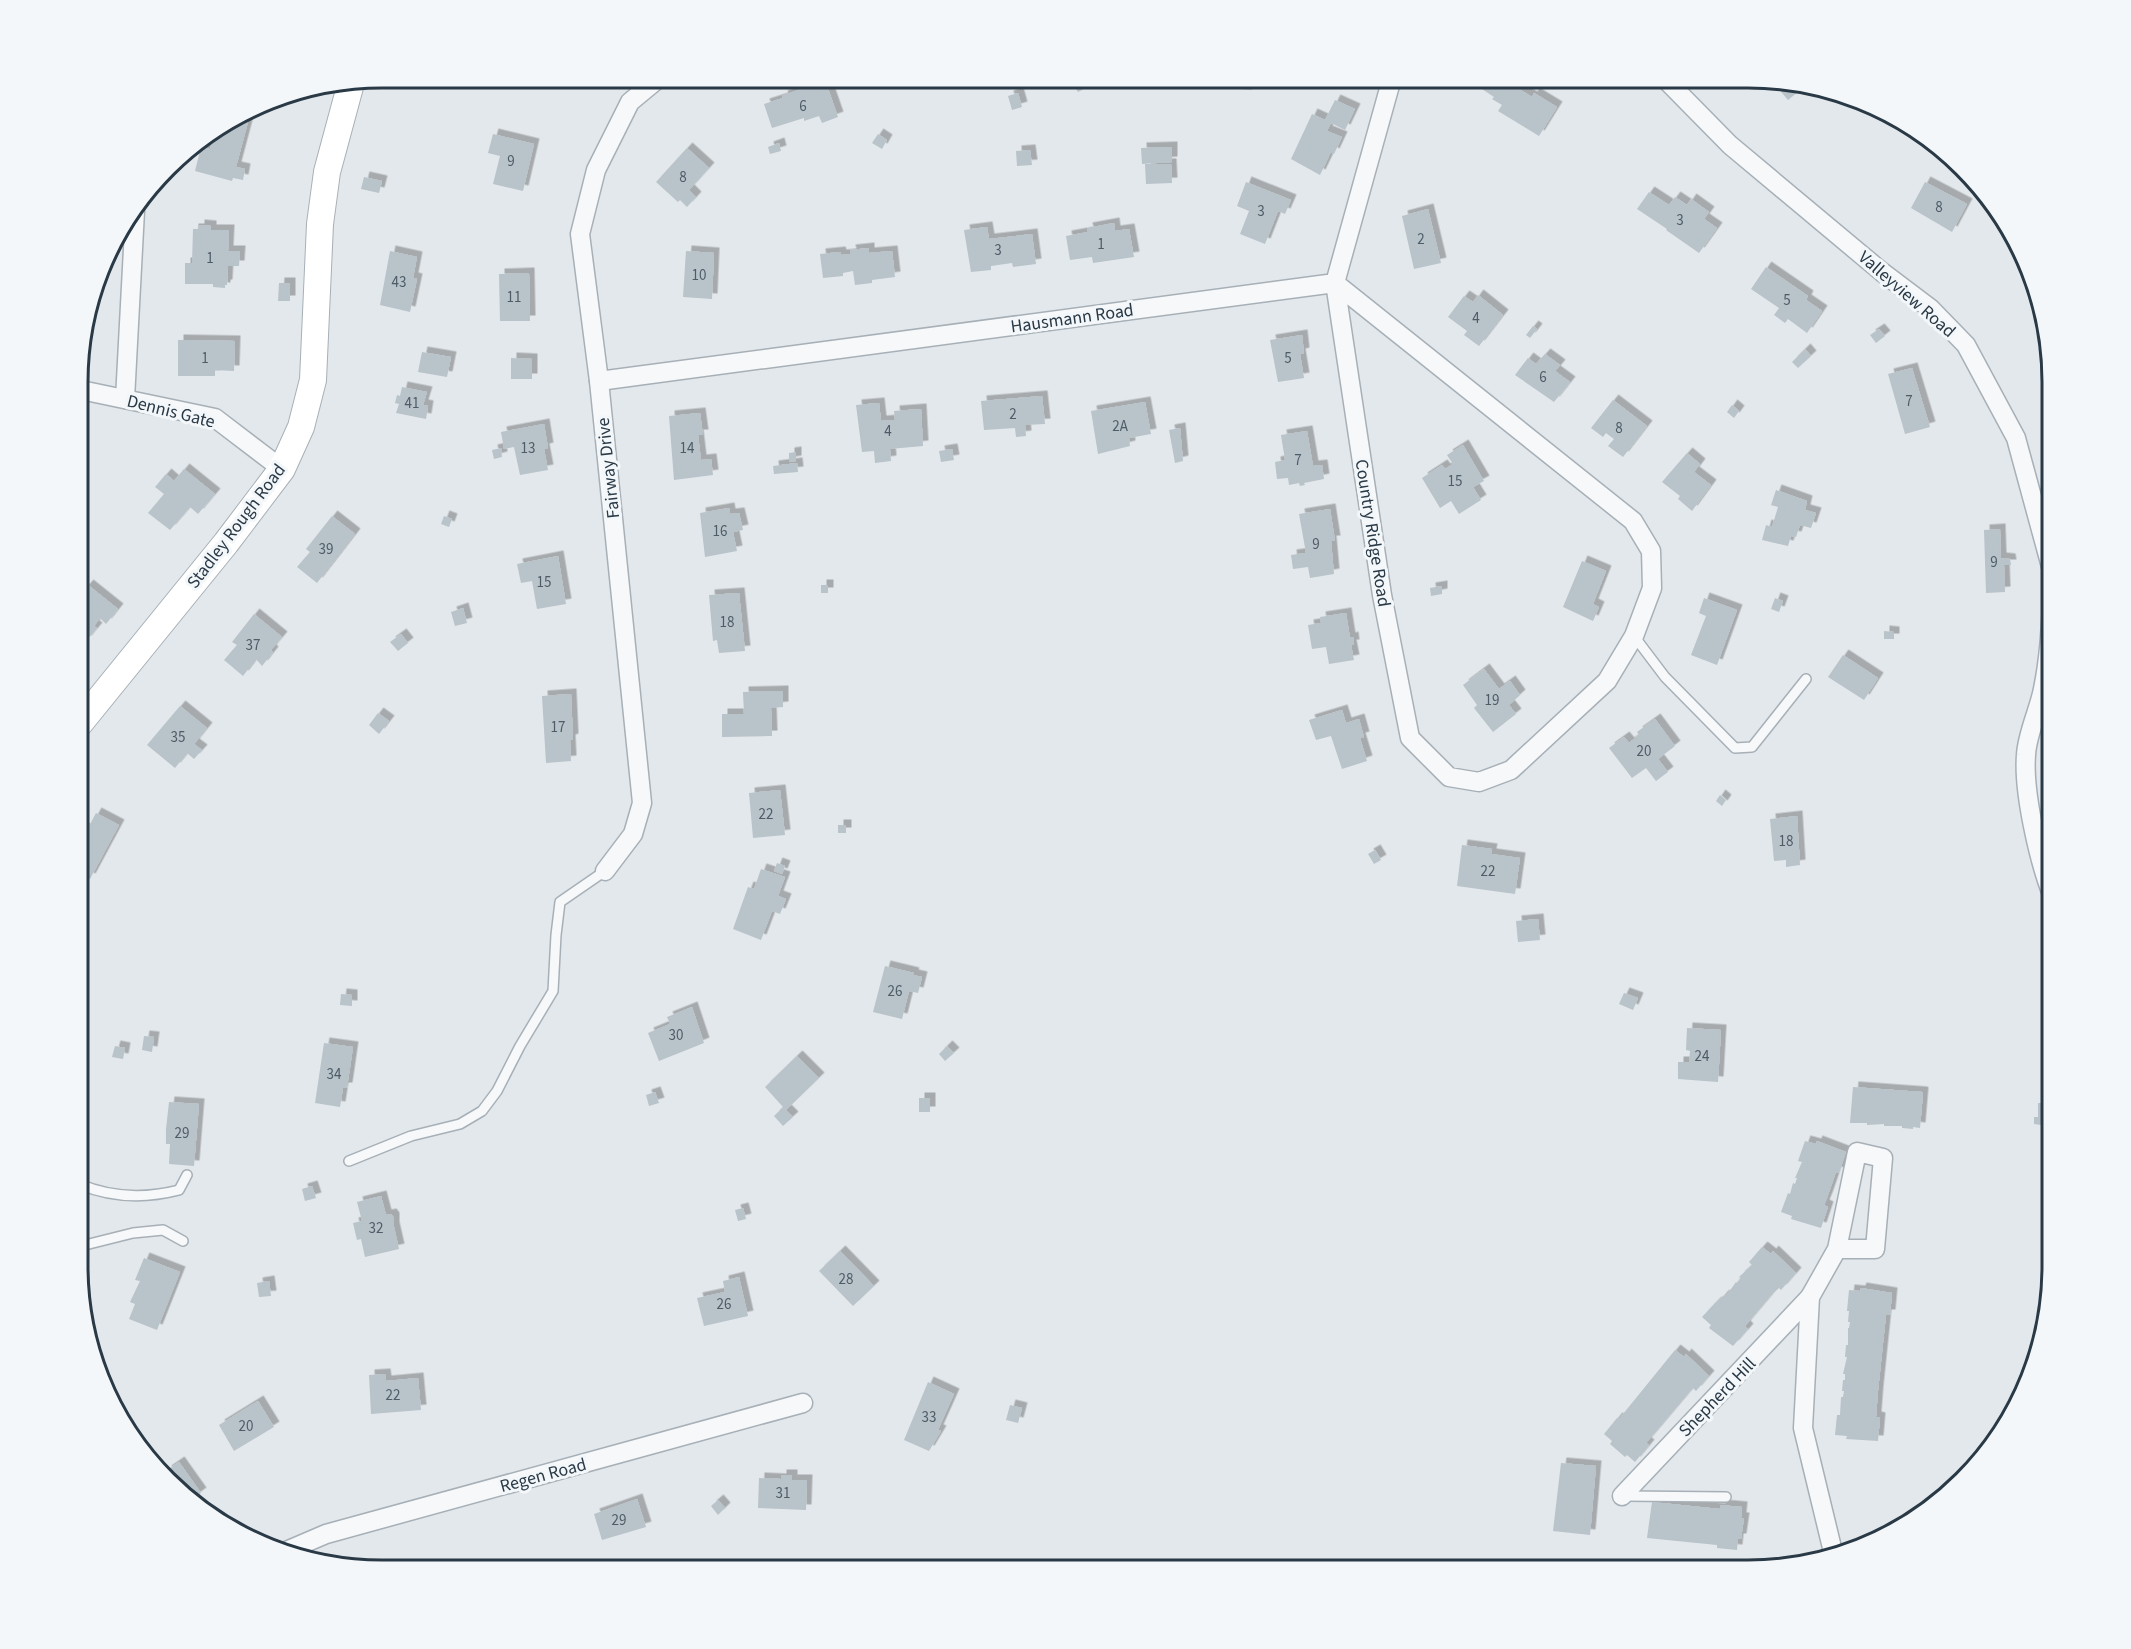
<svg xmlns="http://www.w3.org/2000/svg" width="2131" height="1649" viewBox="0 0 2131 1649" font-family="'Source Sans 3',sans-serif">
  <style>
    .building { fill: #b9c3ca; filter: url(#shadow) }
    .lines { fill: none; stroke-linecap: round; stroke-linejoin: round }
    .service-casing { stroke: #a7b0b7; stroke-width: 12 }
    .minor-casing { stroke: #a7b0b7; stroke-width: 21 }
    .secondary-casing { stroke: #a7b0b7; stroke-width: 28 }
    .service { stroke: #f6f8fa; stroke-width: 9 }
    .minor { stroke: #f6f8fa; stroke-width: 18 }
    .secondary { stroke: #fff; stroke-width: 26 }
    .labels { text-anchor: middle; stroke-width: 6; stroke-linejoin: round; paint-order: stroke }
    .number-label { font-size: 15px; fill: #4d5c67 }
    .street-label { font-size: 18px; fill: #293946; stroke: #f3f7f9 }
    .rim { fill: none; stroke: #293946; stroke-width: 3 }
  </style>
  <defs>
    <filter id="shadow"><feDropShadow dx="5.5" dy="-5.5" stdDeviation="0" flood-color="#0004"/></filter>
  </defs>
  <rect width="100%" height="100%" fill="#e3e8ec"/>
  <g class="building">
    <polygon points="1089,78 1091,78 1094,84 1078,92 1074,86"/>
    <polygon points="1241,79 1253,81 1252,90 1239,89"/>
    <polygon points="1473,79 1511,79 1518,83 1516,87 1532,97 1534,93 1557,107 1539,136 1498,111 1502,105 1492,99 1494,97 1476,85 1471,81"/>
    <polygon points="825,80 838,117 822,123 819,116 804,121 804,118 772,128 764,104 783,98 782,96"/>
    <polygon points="1771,80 1798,86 1804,87 1788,100"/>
    <polygon points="1018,93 1022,107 1012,110 1008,96"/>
    <polygon points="1335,100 1355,109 1345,130 1331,123 1327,131 1342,137 1334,154 1331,152 1320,175 1291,159 1312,114 1325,120"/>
    <polygon points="241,120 248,122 236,167 245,169 243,180 233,178 232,181 195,171 201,147 210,149 214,135"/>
    <polygon points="493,134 534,144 523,191 493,184 500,156 488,153"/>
    <polygon points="878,134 887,140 882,149 872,143"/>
    <polygon points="779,143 781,151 770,154 768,147"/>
    <polygon points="1172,147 1172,162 1142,164 1141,148"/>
    <polygon points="687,148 709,168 689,190 696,197 687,207 680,200 678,202 656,182"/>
    <polygon points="1030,150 1032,165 1017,166 1016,151"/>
    <polygon points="1145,164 1171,164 1172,183 1146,184"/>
    <polygon points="364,177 382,181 379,193 361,189"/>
    <polygon points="1246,182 1291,200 1285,214 1278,211 1265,244 1240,234 1249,211 1237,206"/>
    <polygon points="1925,182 1967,204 1952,232 1911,208"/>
    <polygon points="1649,192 1669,205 1675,197 1687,205 1691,199 1709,212 1704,219 1717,228 1699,253 1666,230 1667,229 1637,209"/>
    <polygon points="1428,209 1441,263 1414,269 1402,216"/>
    <polygon points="1114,223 1115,231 1129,229 1134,257 1093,263 1092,257 1070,260 1066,236 1088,232 1087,228"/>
    <polygon points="199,225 211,226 211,230 229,230 228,251 240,251 239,266 228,266 227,285 225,285 225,288 213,287 213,284 185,284 185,263 192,263 193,229 199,229"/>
    <polygon points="987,227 989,239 1032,234 1036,264 1013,267 1012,263 991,266 991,270 971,272 964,230"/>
    <polygon points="869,248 869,253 892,251 895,277 872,280 872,283 855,285 853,271 843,273 843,276 823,278 820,254 840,252 841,255 851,254 850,250"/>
    <polygon points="390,251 417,257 413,278 417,279 410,312 380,305"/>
    <polygon points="686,251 714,253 712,299 683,297"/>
    <polygon points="1766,267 1808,296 1806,300 1822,311 1807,333 1788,319 1785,323 1774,315 1779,308 1751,289"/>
    <polygon points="529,273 530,321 500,321 499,274"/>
    <polygon points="279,283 290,283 290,301 278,301"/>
    <polygon points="1478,295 1503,315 1479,346 1464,335 1467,331 1448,317 1464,296 1473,302"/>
    <polygon points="1533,326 1537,329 1530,338 1526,335"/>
    <polygon points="1879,329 1885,336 1876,343 1870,335"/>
    <polygon points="1302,335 1304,353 1300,354 1304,378 1278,382 1270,340"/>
    <polygon points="178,340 235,341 234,371 215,370 215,376 178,376"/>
    <polygon points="1805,349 1811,356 1798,368 1792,362"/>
    <polygon points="422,352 451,357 447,377 418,372"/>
    <polygon points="1545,354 1560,365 1555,371 1570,382 1554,402 1515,375 1528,358 1536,364"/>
    <polygon points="511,358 532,359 532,379 511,379"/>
    <polygon points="1912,368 1930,427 1905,434 1888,374"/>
    <polygon points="402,387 427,392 423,405 428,406 426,419 396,413 399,404 395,403 397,395 400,396"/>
    <polygon points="1042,396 1045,424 1025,425 1026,436 1016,437 1015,428 984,430 981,401"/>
    <polygon points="1613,400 1647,426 1623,457 1608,446 1614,439 1606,433 1603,437 1591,428"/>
    <polygon points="1145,402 1151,434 1129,438 1130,446 1098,454 1091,411"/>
    <polygon points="879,403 881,421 895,420 894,411 921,409 923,446 890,449 891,461 875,463 874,451 862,452 856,405"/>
    <polygon points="1732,405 1739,411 1734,418 1727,412"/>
    <polygon points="700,413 703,435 698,435 701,460 711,459 713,475 674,480 669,416"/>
    <polygon points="544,424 548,448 544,449 548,470 520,475 514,447 504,449 501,432"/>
    <polygon points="1180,428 1183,461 1175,463 1169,430"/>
    <polygon points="1307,431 1313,466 1322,465 1324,479 1304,483 1305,485 1300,486 1299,483 1289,485 1288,478 1277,479 1275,462 1285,460 1281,435"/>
    <polygon points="1463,445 1484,481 1473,487 1481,500 1459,514 1451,501 1440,508 1422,478 1442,465 1445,469 1453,464 1447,455"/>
    <polygon points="501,448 502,457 494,459 492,450"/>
    <polygon points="952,449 954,460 941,462 939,451"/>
    <polygon points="796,452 796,461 789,462 789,453"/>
    <polygon points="1687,453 1700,464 1694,472 1711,485 1692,511 1678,499 1680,496 1662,482"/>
    <polygon points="797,463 798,472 774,474 773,466"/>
    <polygon points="184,469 215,494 198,514 190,507 170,530 148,513 164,494 155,487 166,474 174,481"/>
    <polygon points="1776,490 1807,501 1805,510 1816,513 1811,528 1800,525 1796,537 1791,536 1788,546 1762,540 1766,525 1772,527 1778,507 1771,505"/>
    <polygon points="729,508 730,514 739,513 743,530 733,532 737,551 705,557 700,513"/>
    <polygon points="1330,509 1335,541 1331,541 1334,574 1310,578 1308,567 1293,569 1291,555 1306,553 1299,514"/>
    <polygon points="332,516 355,534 317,583 297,567 310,552 306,549"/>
    <polygon points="444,516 452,519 449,527 441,524"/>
    <polygon points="2000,529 2001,558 2010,559 2011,565 2004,565 2005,592 1986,593 1984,530"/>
    <polygon points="558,556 566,604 537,609 532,581 521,583 517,564"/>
    <polygon points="1582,561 1606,571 1593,604 1599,607 1593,621 1563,607"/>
    <polygon points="88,585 118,609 106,624 100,618 94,626 97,628 86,641 80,636 80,591 82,592"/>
    <rect x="821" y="585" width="7" height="8"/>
    <polygon points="1442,586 1442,594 1431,596 1430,588"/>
    <polygon points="739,593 745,651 719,653 717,640 713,641 709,595"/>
    <polygon points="1704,598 1737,610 1717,665 1691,655 1706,616 1699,613"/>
    <polygon points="1775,598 1783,601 1779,612 1771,609"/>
    <polygon points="463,608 467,623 455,626 451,612"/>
    <polygon points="1346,613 1350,638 1353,637 1354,645 1351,645 1354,660 1329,664 1326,647 1312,649 1308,625 1321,623 1320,617"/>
    <polygon points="254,614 282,637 271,650 273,652 262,666 256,659 243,676 224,660 237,645 232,642"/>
    <polygon points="1884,631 1894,632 1894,639 1884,639"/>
    <polygon points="401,634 408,643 398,651 390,642"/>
    <polygon points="1843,655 1878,678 1864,700 1828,677"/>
    <polygon points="1484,669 1499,689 1510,681 1520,695 1509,705 1516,714 1493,732 1474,708 1477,705 1463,685"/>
    <polygon points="783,691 783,707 771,708 772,736 722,737 722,714 744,714 743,692"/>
    <polygon points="571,694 573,739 570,740 571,761 546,763 542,696"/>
    <polygon points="180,706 207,728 194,744 202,750 194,759 187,753 175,768 147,745"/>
    <polygon points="1342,710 1346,723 1359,719 1364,737 1360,738 1367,761 1342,769 1331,736 1316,740 1309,720"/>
    <polygon points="378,713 389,721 379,734 369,725"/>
    <polygon points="1655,719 1675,746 1658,759 1668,772 1656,781 1646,768 1632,778 1609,748 1624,737 1629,743 1639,735 1637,732"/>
    <polygon points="780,790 785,835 753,838 749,793"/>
    <polygon points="1720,795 1726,800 1722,806 1716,801"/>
    <polygon points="96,813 119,825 90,879 80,874 80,835 83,828 87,830"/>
    <polygon points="1797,816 1800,865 1786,867 1786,860 1774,861 1770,819"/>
    <rect x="838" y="825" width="8" height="8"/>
    <polygon points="1462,845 1492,849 1491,854 1520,858 1515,894 1457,886"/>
    <polygon points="1375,850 1381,860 1374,864 1368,854"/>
    <polygon points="777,863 785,866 782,874 774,871"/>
    <polygon points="761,869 785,877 778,896 786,899 780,914 772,911 761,940 733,929 748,887 754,889"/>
    <polygon points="1538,919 1540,940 1518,942 1516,921"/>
    <polygon points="885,966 914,973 913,975 922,977 918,993 909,991 902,1019 873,1012"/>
    <polygon points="1624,993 1638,998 1633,1010 1619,1004"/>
    <polygon points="341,994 352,995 352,1006 340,1005"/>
    <polygon points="692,1007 704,1043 659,1061 648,1033 670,1024 667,1017"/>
    <polygon points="1687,1028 1721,1030 1718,1082 1678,1079 1678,1062 1689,1062 1690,1051 1686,1050"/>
    <polygon points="144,1036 154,1037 152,1052 142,1050"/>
    <polygon points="324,1043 353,1047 347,1088 343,1088 340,1107 315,1103"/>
    <polygon points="115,1046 125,1048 123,1059 112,1057"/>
    <polygon points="947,1046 954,1053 945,1061 939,1054"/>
    <polygon points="797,1056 819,1078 786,1110 793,1117 783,1126 774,1116 783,1107 765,1087"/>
    <polygon points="1853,1087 1922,1092 1923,1093 1920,1128 1913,1127 1913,1129 1902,1128 1902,1126 1884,1126 1884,1124 1867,1125 1867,1123 1850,1123"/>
    <polygon points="655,1092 659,1103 649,1106 646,1095"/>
    <polygon points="2049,1095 2052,1095 2052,1139 2048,1138 2048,1126 2034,1124 2034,1117 2038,1117 2038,1103 2049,1103"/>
    <rect x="919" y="1098" width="11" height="14"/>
    <polygon points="169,1102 199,1104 194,1166 169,1164 170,1144 166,1144 166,1129"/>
    <polygon points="1805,1141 1816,1144 1817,1141 1846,1152 1839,1173 1836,1172 1827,1198 1824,1205 1828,1207 1821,1228 1791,1219 1792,1216 1781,1212 1788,1193 1790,1194 1793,1183 1795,1184 1797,1178 1795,1178 1802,1162 1798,1161"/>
    <polygon points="312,1186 316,1198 305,1201 302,1189"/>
    <polygon points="381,1196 386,1215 391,1214 394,1218 394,1227 399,1249 365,1257 361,1239 357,1240 353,1223 362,1221 357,1202"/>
    <polygon points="743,1208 746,1219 738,1221 735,1210"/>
    <polygon points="1762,1247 1771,1254 1773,1251 1796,1273 1781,1290 1779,1288 1772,1294 1745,1326 1748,1329 1733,1346 1709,1328 1711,1325 1702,1317 1716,1302 1717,1303 1724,1295 1726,1296 1736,1282 1737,1283 1741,1278 1739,1277 1752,1265 1749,1262"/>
    <polygon points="840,1251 874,1286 853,1306 819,1271"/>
    <polygon points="144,1258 180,1272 157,1330 129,1319 135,1304 130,1302 140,1281 135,1280"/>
    <polygon points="739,1277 748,1316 704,1326 697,1298 725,1292 723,1281"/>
    <polygon points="269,1281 271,1296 259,1297 257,1283"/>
    <polygon points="1861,1288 1892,1293 1890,1315 1886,1315 1878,1391 1876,1417 1880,1418 1878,1441 1846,1439 1847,1436 1835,1435 1837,1415 1840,1415 1841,1397 1843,1397 1844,1391 1842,1391 1843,1380 1845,1380 1845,1374 1843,1374 1847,1357 1845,1357 1846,1345 1848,1345 1848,1328 1849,1328 1850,1322 1848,1322 1849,1311 1847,1311 1849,1290 1860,1291"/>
    <polygon points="1675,1350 1684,1357 1686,1354 1709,1376 1696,1391 1693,1388 1685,1397 1646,1443 1649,1445 1635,1462 1627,1455 1625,1457 1610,1444 1612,1441 1604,1434 1617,1418 1619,1419"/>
    <polygon points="385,1374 386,1381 418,1378 421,1410 371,1414 369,1375"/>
    <polygon points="928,1382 954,1394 938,1430 941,1431 929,1451 904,1440"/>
    <polygon points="258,1401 274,1427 234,1451 219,1425"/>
    <polygon points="1010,1405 1022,1408 1018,1423 1006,1420"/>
    <polygon points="179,1462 201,1493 190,1501 182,1496 170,1480 171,1479 166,1471"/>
    <polygon points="1561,1463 1596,1466 1590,1535 1553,1531"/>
    <polygon points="781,1475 792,1475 792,1480 807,1480 806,1510 758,1508 759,1478 781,1479"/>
    <polygon points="637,1499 646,1527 602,1540 594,1514"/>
    <polygon points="718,1500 725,1508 718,1515 711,1506"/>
    <polygon points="1652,1502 1720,1509 1720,1505 1742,1507 1741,1518 1744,1518 1741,1539 1738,1539 1737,1550 1717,1548 1717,1545 1647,1538"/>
  </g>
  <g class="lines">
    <g class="service-casing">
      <g id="service">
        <polyline points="1634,636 1665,677 1735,748 1752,747 1806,679"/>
        <polyline points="349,1161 411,1136 460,1124 482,1111 497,1091 520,1046 553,991 556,935 560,902 605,871"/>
        <path d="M 79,1184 C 112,1198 144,1199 179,1190 L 187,1175"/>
        <polyline points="79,1245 85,1245 133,1233 163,1230 183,1241"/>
        <polyline points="1625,1496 1726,1497"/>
      </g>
    </g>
    <g class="minor-casing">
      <g id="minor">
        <polyline points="1665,79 1730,145 1882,272 1931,309 1966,345 2016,438 2053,574"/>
        <polygon points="1335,283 1633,521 1651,551 1652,588 1634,636 1607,681 1511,770 1479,782 1449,777 1410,738 1382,595"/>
        <polyline points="599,381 1335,283 1392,78"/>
        <polyline points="81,390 215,418 282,469"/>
        <polyline points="125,399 135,211"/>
        <polyline points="605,871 633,834 642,803 599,381 580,234 596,170 630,102 659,78"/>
        <path d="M 2053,897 C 2039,862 2023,792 2026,755 C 2027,734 2039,710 2043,689 C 2050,655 2051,622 2053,589"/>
        <polyline points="1622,1496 1810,1297"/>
        <polyline points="284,1552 326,1534 803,1403"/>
        <polyline points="1834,1556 1803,1428 1810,1297 1837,1249 1857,1152 1883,1158 1875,1249 1837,1249"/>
      </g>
    </g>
    <g class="secondary-casing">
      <polyline id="secondary" points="80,723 226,543 282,469 301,427 313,380 320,224 327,172 351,83"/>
    </g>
    <use href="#service" class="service"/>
    <use href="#minor" class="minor"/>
    <use href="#secondary" class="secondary"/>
  </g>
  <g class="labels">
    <g class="number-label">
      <text x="803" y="111">6</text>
      <text x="511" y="166">9</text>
      <text x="683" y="182">8</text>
      <text x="1939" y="212">8</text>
      <text x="1261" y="216">3</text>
      <text x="1680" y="225">3</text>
      <text x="1421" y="244">2</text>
      <text x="1101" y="249">1</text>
      <text x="998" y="255">3</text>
      <text x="210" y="263">1</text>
      <text x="699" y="280">10</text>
      <text x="399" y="287">43</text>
      <text x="514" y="302">11</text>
      <text x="1787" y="305">5</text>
      <text x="1476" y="323">4</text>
      <text x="205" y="363">1</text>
      <text x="1288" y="363">5</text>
      <text x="1543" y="382">6</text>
      <text x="1909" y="406">7</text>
      <text x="412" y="408">41</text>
      <text x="1013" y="419">2</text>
      <text x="1120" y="431">2A</text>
      <text x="1619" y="433">8</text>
      <text x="888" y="436">4</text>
      <text x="528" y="453">13</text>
      <text x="687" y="453">14</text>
      <text x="1298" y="465">7</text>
      <text x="1455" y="486">15</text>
      <text x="720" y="536">16</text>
      <text x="1316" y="549">9</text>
      <text x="326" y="554">39</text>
      <text x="1994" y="567">9</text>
      <text x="544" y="587">15</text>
      <text x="727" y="627">18</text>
      <text x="253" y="650">37</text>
      <text x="1492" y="705">19</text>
      <text x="558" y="732">17</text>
      <text x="178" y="742">35</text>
      <text x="1644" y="756">20</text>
      <text x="766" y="819">22</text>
      <text x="1786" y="846">18</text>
      <text x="1488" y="876">22</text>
      <text x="895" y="996">26</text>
      <text x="676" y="1040">30</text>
      <text x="1702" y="1061">24</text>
      <text x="334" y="1079">34</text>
      <text x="182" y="1138">29</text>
      <text x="376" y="1233">32</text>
      <text x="846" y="1284">28</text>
      <text x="724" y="1309">26</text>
      <text x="393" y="1400">22</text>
      <text x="929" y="1422">33</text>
      <text x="246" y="1431">20</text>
      <text x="783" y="1498">31</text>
      <text x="619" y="1525">29</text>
    </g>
    <g class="street-label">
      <text transform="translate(1907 294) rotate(41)" y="6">Valleyview Road</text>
      <text transform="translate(1072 318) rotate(-8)" y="6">Hausmann Road</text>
      <text transform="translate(171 411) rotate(14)" y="6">Dennis Gate</text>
      <text transform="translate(608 468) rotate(-96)" y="6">Fairway Drive</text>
      <text transform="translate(236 526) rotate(-53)" y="6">Stadley Rough Road</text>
      <text transform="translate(1373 533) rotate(81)" y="6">Country Ridge Road</text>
      <text transform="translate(1717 1397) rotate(-46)" y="6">Shepherd Hill</text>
      <text transform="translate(543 1475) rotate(-15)" y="6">Regen Road</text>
    </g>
  </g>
  <path d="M0 0H2131V1649H0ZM382 88H1748A294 294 0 0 1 2042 382V1266A294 294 0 0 1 1748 1560H382A294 294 0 0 1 88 1266V382A294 294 0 0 1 382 88Z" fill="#f3f7f9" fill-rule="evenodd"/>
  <path class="rim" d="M382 88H1748A294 294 0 0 1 2042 382V1266A294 294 0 0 1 1748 1560H382A294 294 0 0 1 88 1266V382A294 294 0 0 1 382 88Z"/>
</svg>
